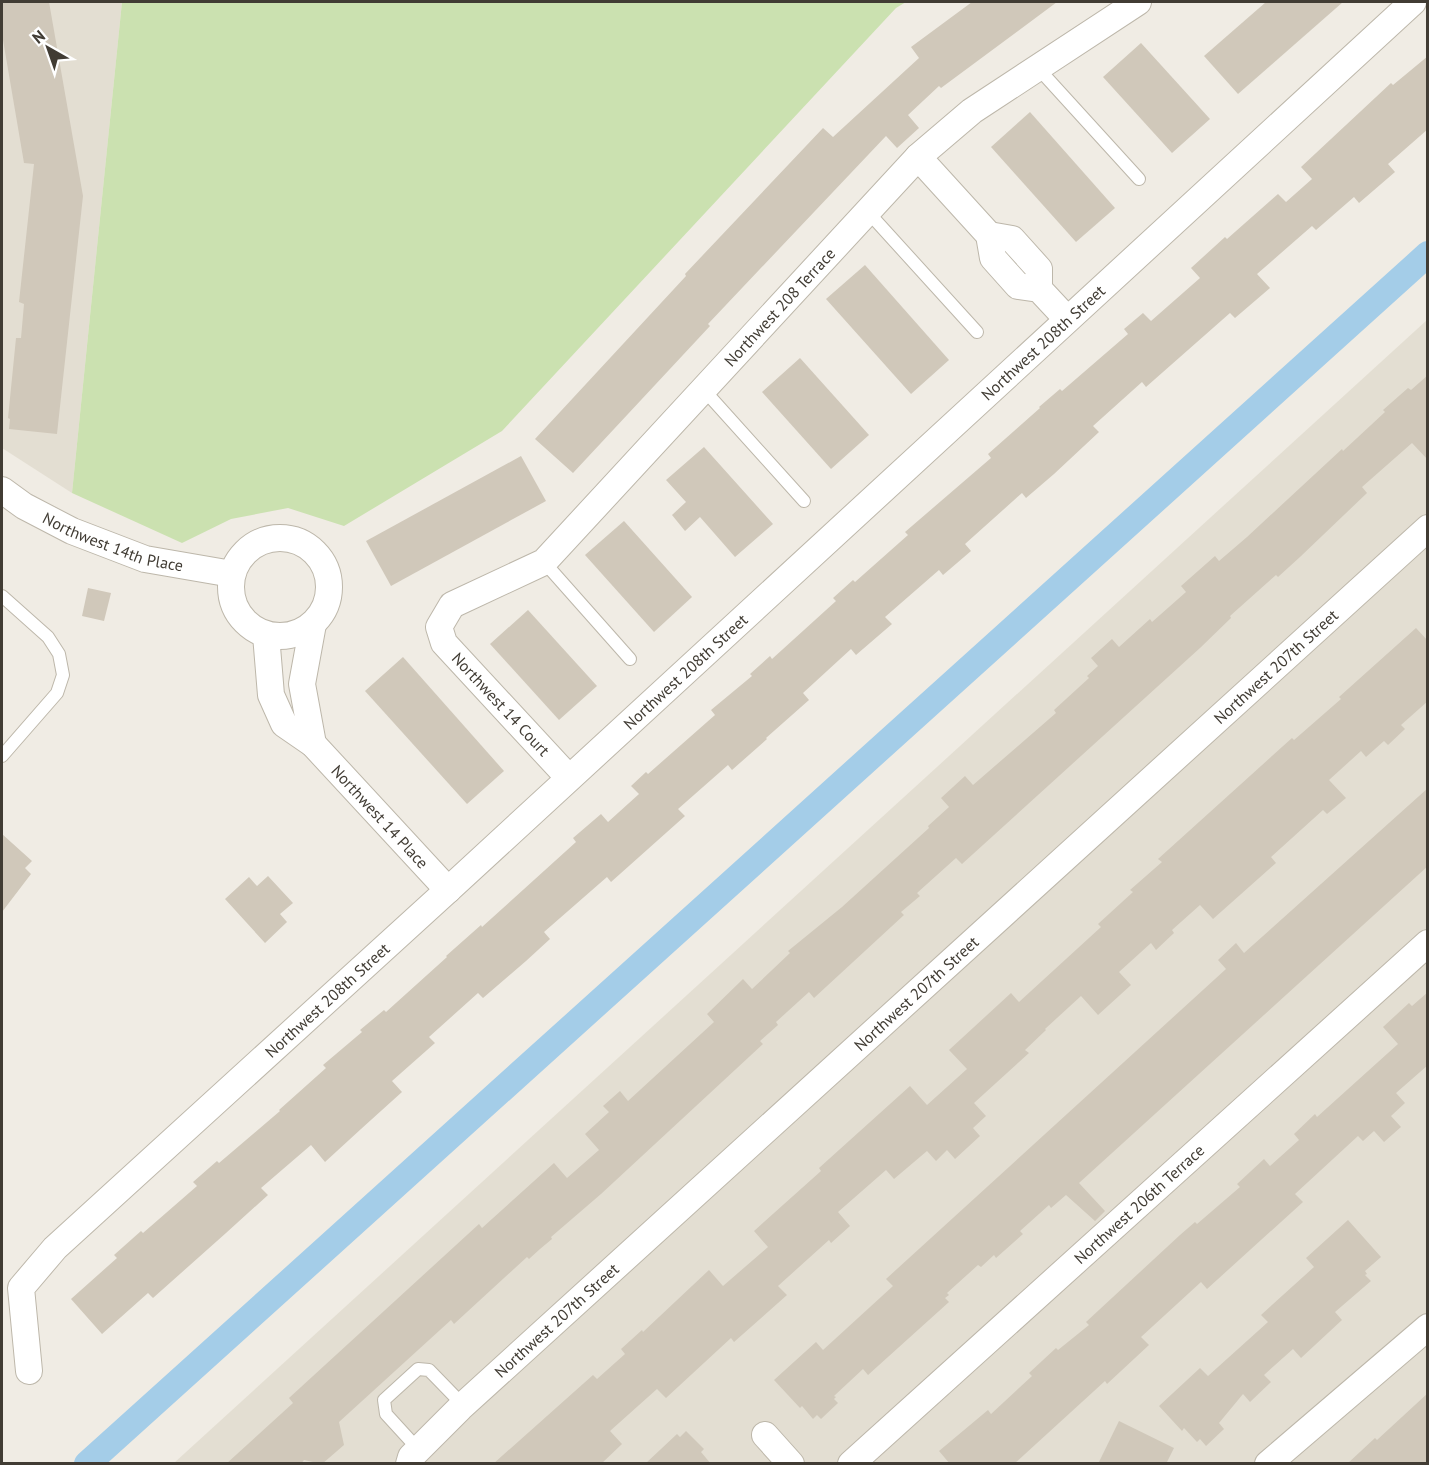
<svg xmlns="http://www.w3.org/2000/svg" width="1429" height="1465" viewBox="0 0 1429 1465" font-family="'PT Sans',sans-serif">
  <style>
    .residential { fill: #e3ded2 }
    .green { fill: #cbe1b0 }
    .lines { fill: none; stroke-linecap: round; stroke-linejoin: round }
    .canal { stroke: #a4cde8; stroke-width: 26 }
    .building { fill: #d0c8ba }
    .service-casing { stroke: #bdb7aa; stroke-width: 14 }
    .minor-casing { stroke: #bdb7aa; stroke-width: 28 }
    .service { stroke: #fff; stroke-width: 12 }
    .minor { stroke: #fff; stroke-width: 26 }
    .labels { text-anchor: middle; stroke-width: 6; stroke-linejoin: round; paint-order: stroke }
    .street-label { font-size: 16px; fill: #413c34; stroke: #fff }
  </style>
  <rect width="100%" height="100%" fill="#f0ece4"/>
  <g class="residential">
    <polygon points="2,2 122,2 72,493 2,448"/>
    <polygon points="1427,320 1427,1463 174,1463"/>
  </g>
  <polygon class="green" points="122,2 906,2 896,8 502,431 344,526 288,508 231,519 182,543 72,493"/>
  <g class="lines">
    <polyline class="canal" points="87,1464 1428,254"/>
  </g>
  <g class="building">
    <polygon points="2,2 49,2 83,196 57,434 9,429 10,419 8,418 16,338 21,338 24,304 19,302 34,164 24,163 2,34"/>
    <polygon points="972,2 1057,2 941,88 939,86 908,115 919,128 897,148 886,136 708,324 710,326 573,473 535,439 686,276 685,274 823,128 833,137 919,58 911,47"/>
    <polygon points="1266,2 1343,2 1238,94 1204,56"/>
    <polygon points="1141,43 1210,119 1172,153 1103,77"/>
    <polygon points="1428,56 1428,129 1388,164 1395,172 1359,203 1354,197 1316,230 1312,226 1257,274 1270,288 1235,318 1230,313 1146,387 1142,382 1093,426 1099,432 1054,474 1026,498 1022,493 965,544 971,551 943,575 939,570 885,617 892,624 856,655 851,649 803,693 809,700 766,738 767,739 732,770 728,765 678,809 685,816 611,882 607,877 544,932 550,939 526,961 483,998 478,993 429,1037 435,1043 392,1081 402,1092 361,1129 325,1162 311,1145 261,1188 268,1195 226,1233 153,1298 148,1293 102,1334 71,1299 117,1258 114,1255 141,1231 143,1233 197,1186 193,1182 217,1161 219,1163 280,1111 279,1110 326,1068 323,1065 362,1032 360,1030 384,1010 386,1012 447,957 446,956 481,925 482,927 576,842 573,838 601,814 608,822 639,794 631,786 646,772 648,774 715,715 711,710 752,676 750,674 770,656 772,659 836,601 833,598 853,580 855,582 908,535 905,532 991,458 988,454 1040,408 1039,407 1060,389 1062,391 1128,334 1124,329 1143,313 1151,321 1200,278 1191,268 1225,237 1227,239 1278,194 1286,202 1312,179 1301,167 1391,83 1393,85"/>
    <polygon points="1030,112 1115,208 1076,242 991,147"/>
    <polygon points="865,265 949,360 911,394 826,299"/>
    <polygon points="800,358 869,435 831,469 762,392"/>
    <polygon points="1428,375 1428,460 1412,443 1362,487 1367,493 1300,557 1278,577 1276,575 1230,616 1231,618 1200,648 962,864 956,858 917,893 920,896 901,912 904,915 814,998 809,992 776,1022 778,1025 760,1041 763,1044 601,1194 551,1237 552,1239 540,1249 529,1259 527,1257 454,1324 451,1320 339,1422 344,1445 322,1464 304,1460 301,1464 226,1464 293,1403 289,1398 479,1224 482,1228 554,1163 567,1178 599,1150 585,1134 609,1112 603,1106 620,1091 628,1101 714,1022 707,1014 743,979 752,989 790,953 788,951 842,907 929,828 928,826 949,807 941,798 965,776 973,785 1056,713 1054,710 1089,678 1087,676 1098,666 1091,658 1112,639 1119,647 1150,619 1152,622 1186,592 1181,586 1215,556 1219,561 1247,537 1342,449 1343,451 1385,412 1383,410 1408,388 1411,390"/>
    <polygon points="704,447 773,524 735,557 700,517 685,531 672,515 686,502 666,480"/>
    <polygon points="521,456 546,501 391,586 366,541"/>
    <polygon points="624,521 692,597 654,632 585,555"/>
    <polygon points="88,588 111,593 104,621 82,616"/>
    <polygon points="528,610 597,686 559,720 490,644"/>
    <polygon points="1416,628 1428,641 1428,701 1401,725 1405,729 1388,745 1384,741 1366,757 1361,751 1329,780 1346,798 1327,814 1323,810 1271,857 1276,863 1213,919 1200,905 1172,930 1174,933 1156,950 1151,943 1119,972 1131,985 1098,1015 1081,996 1045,1029 1046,1030 1025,1050 1029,1053 974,1103 986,1116 973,1128 980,1136 955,1159 947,1150 936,1161 927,1151 894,1179 886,1170 838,1212 850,1226 831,1243 829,1240 778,1286 787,1295 734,1342 731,1338 666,1398 657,1389 610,1431 622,1444 601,1464 493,1464 593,1375 597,1379 625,1354 621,1349 642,1330 643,1332 709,1270 723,1286 768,1247 754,1231 821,1171 819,1168 910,1086 927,1105 967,1069 949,1050 1011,993 1019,1002 1101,927 1098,924 1133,892 1130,890 1162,862 1158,859 1292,738 1294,740 1341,699 1339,697"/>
    <polygon points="403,657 504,771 467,804 365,691"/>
    <polygon points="1428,788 1428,866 1079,1183 1105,1211 1095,1221 1066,1195 1051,1208 1049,1205 1020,1231 1023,1234 996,1258 994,1255 981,1267 978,1265 947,1293 949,1295 945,1298 949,1302 868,1375 863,1369 834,1396 836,1397 834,1399 838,1403 821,1419 817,1415 813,1419 802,1406 800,1408 774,1380 816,1342 823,1350 893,1286 886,1279 1226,969 1218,960 1236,943 1244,953"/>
    <polygon points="2,834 32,861 25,868 31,874 2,912"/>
    <polygon points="268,876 293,903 280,914 287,922 265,943 225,899 249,877 257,886"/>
    <polygon points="1428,992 1428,1065 1396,1093 1405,1103 1391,1116 1401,1127 1384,1142 1374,1131 1363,1141 1358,1136 1295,1194 1303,1202 1207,1289 1201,1282 1141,1337 1149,1345 1107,1384 1105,1381 1014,1464 950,1464 939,1451 988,1410 991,1414 1032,1376 1029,1373 1056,1348 1058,1350 1089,1325 1086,1322 1180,1235 1195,1222 1197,1224 1240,1187 1237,1184 1264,1159 1270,1166 1299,1140 1294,1134 1315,1114 1317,1117 1398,1044 1383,1027 1409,1003 1412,1006"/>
    <polygon points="1348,1220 1381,1257 1365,1271 1367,1274 1365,1275 1371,1281 1335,1312 1342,1320 1301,1358 1293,1349 1264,1375 1271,1382 1250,1402 1243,1394 1219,1423 1224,1429 1206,1446 1200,1439 1197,1442 1184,1428 1182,1431 1159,1406 1200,1368 1208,1376 1268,1322 1261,1315 1314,1267 1306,1258"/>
    <polygon points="1428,1393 1428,1464 1347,1464 1375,1438 1377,1440"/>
    <polygon points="1119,1421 1174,1448 1166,1464 1098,1464"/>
    <polygon points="686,1431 704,1449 701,1452 711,1464 645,1464 677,1434 680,1437"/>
  </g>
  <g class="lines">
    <g class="service-casing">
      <g id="service">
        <polyline points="1037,67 1139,179"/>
        <polyline points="868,212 977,332"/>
        <polyline points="704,390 804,501"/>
        <polyline points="544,562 630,659"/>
        <polyline points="2,596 48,637 59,654 63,675 57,693 2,756"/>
        <polyline points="418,1449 386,1414 384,1400 418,1369 429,1370 463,1405"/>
      </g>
    </g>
    <g class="minor-casing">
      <g id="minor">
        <polyline points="918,157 989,235 993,258 1018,286 1039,289 1067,319"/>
        <polyline points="989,235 1012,239 1039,269 1039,289"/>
        <path id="s1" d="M 2,490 L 24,506 L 72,531 L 145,559 L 232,574"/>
        <circle cx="280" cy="587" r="49"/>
        <path id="s2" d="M 266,635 L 271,695 L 284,724 L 313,744 L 448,890"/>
        <polyline points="313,744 302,684 313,624"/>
        <path id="s3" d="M 569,778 L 444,643 L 439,627 L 452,605 L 544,562 L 918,157 L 972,111 L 1138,2"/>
        <path id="s4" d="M 29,1371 L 21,1288 L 55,1248 L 448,890 L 1413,2"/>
        <polyline points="765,1435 791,1464"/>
        <path id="s5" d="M 409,1464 L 411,1457 L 460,1408 L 1428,528"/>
        <path id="s6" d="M 851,1464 L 1428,943"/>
        <polyline points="1268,1464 1428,1327"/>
      </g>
    </g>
    <use href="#service" class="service"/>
    <use href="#minor" class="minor"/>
  </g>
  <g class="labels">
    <g class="street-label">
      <text dy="6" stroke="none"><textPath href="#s3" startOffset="675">Northwest 208 Terrace</textPath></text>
      <text dy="6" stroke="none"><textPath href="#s4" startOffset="1476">Northwest 208th Street</textPath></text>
      <text dy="6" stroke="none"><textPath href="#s1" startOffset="124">Northwest 14th Place</textPath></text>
      <text dy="6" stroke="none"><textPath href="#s5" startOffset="1179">Northwest 207th Street</textPath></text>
      <text dy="6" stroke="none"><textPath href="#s4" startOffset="990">Northwest 208th Street</textPath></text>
      <text transform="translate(501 704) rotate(47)" y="6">Northwest 14 Court</text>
      <text dy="6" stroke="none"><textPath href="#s2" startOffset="226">Northwest 14 Place</textPath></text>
      <text dy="6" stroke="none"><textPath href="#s5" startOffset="693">Northwest 207th Street</textPath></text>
      <text dy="6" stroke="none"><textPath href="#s4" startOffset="504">Northwest 208th Street</textPath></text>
      <text dy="6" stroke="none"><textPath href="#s6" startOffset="388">Northwest 206th Terrace</textPath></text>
      <text dy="6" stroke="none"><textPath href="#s5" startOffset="207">Northwest 207th Street</textPath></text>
    </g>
  </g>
  <rect width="1429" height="1465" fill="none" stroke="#413c34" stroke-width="6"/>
  <g transform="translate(48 48) rotate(320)" stroke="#ffffff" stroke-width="4.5" paint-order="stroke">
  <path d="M0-4.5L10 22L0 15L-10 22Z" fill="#413c34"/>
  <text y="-9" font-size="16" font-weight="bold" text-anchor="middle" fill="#413c34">N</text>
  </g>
</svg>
